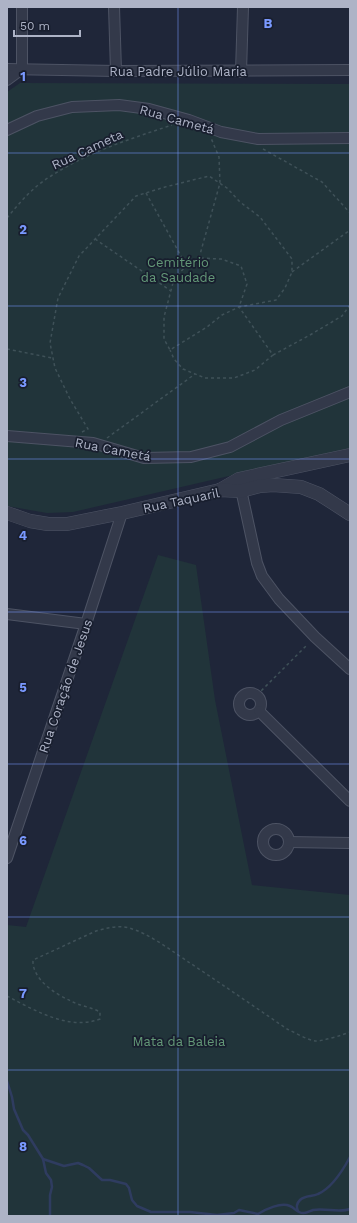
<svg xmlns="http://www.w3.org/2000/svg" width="357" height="1223" viewBox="0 0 357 1223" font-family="'Work Sans',sans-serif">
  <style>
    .green { fill: #21343a }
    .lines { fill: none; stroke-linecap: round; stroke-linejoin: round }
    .stream { stroke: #2f3c60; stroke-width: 2.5 }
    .minor-casing { stroke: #4d5364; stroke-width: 12 }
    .tertiary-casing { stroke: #4d5364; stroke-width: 14 }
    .path { stroke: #3f5158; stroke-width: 1.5; stroke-dasharray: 3 3; stroke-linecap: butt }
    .minor { stroke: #33394a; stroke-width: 10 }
    .tertiary { stroke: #33394a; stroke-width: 13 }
    .grid { fill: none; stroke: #7a99ff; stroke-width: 1; stroke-opacity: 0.55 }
    .labels { text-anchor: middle; stroke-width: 3.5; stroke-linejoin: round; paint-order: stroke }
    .street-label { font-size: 13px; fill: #adb3c6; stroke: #181e2e }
    .park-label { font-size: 13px; fill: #639877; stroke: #181e2e }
    .grid-label { font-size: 13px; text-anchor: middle; font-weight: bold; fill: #7a99ff; stroke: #181e2e; stroke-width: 3.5; stroke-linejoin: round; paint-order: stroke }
  </style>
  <rect width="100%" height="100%" fill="#1f2639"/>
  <g class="green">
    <polygon points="20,83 350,84 350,448 73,512 47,513 7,506 7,92"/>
    <polygon points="158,555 196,565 215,700 252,885 350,895 350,1216 7,1216 7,925 26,927"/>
  </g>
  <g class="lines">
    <g class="stream">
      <polyline points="7,1081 12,1097 14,1109 23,1130 28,1135 43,1159 46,1173 51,1180 52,1187 50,1195 50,1216"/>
      <path d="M 43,1159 L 64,1166 L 78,1163 L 83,1165 L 89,1168 L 102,1180 L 110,1180 L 126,1184 L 129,1188 L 132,1200 L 137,1206 L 151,1212 L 190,1212 L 217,1215 L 234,1213 L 239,1210 L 258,1214 C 266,1209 281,1202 290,1206 C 295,1208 298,1214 304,1213 C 307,1213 310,1211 313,1210 C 325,1208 340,1213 350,1209"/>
      <path d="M 298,1211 C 296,1207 297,1203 300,1200 C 305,1195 312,1197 318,1194 C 332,1188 343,1170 350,1157"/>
    </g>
    <g class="minor-casing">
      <g id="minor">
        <polyline points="114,7 116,71"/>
        <polyline points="7,69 116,71 350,70"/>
        <polyline points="241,72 243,7"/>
        <polyline points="7,80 22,69 22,7"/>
        <polyline points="7,130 37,116 72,107 119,105 149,109 189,120 221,132 258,139 350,138"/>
        <polyline points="7,436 93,443 144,458 191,457 230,447 281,420 350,392"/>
        <polyline points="240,485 257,563 262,576 279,599 315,637 350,669"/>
        <polyline points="7,614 86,624"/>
        <circle cx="250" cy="704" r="11"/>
        <polyline points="259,711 350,801"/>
        <circle cx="276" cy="842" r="13"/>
        <polyline points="289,842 350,843"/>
        <polyline points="7,858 86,624 122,513"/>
      </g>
    </g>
    <g class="tertiary-casing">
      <g id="tertiary">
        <polyline points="220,490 239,479 350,455"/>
        <polyline points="7,513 30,521 48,524 67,524 122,513 220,490 241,491 260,486 273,485 301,487 319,494 350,514"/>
      </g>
    </g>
    <g class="path">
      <polyline points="263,149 322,182 350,213"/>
      <polyline points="146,193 186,265"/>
      <path d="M 7,218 C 20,202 34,186 51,176 C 88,152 130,139 172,125"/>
      <polyline points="95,239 171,291"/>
      <polyline points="199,258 220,183 219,157 211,138"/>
      <polyline points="292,272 350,230"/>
      <polyline points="7,349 52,358"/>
      <polyline points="273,355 310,335 342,316 350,305"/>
      <polyline points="82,432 88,429 70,399 55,368 50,343 58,298 79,256 136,196 165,187 209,176 227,188 240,202 260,217 292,259 292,272 285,288 276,300 239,307 247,284 241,266 221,259 199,258 186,266 174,279 164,317 164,339 170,350 207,327 222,315 239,307 273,355 255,370 234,378 205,378 183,369 174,359 170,350"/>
      <polyline points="107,438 195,374"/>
      <polyline points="257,695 308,644"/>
      <path d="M 7,996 C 34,1010 69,1031 100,1019 L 100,1012 C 91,1007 80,1006 71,1001 C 55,994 32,979 33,960 L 96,931 C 107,928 118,925 129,928 C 149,933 173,952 190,963 C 223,985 255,1007 287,1029 C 296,1033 307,1040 316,1041 C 323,1041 343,1035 350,1032"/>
    </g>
    <use href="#minor" class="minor"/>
    <use href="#tertiary" class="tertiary"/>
  </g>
  <path class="grid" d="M 178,7 L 178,1216M 7,153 L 350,153M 7,306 L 350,306M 7,459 L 350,459M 7,612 L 350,612M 7,764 L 350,764M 7,917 L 350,917M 7,1070 L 350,1070"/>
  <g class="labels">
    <g class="street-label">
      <text x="178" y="76">Rua Padre Júlio Maria</text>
      <text transform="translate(177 119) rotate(16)" y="5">Rua Cametá</text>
      <text transform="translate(87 149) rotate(-25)" y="5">Rua Cameta</text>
      <text transform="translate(113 449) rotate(11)" y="5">Rua Cametá</text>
      <text transform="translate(181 500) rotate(-12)" y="5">Rua Taquaril</text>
      <text transform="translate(65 686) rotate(-71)" y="5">Rua Coração de Jesus</text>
    </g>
    <g class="park-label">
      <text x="178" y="267">Cemitério<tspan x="178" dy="15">da Saudade</tspan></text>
      <text x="179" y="1046">Mata da Baleia</text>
    </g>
  </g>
  <g class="grid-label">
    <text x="268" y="28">B</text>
    <text x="23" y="81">1</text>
    <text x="23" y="234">2</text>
    <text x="23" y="387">3</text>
    <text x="23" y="540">4</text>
    <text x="23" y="692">5</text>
    <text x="23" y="845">6</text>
    <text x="23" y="998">7</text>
    <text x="23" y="1151">8</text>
  </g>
  <rect width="357" height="1223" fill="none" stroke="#adb3c6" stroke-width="16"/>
  <path d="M14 30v6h66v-6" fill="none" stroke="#adb3c6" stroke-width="2"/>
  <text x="20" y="30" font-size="12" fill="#adb3c6" stroke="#181e2e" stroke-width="3" paint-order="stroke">50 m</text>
</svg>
